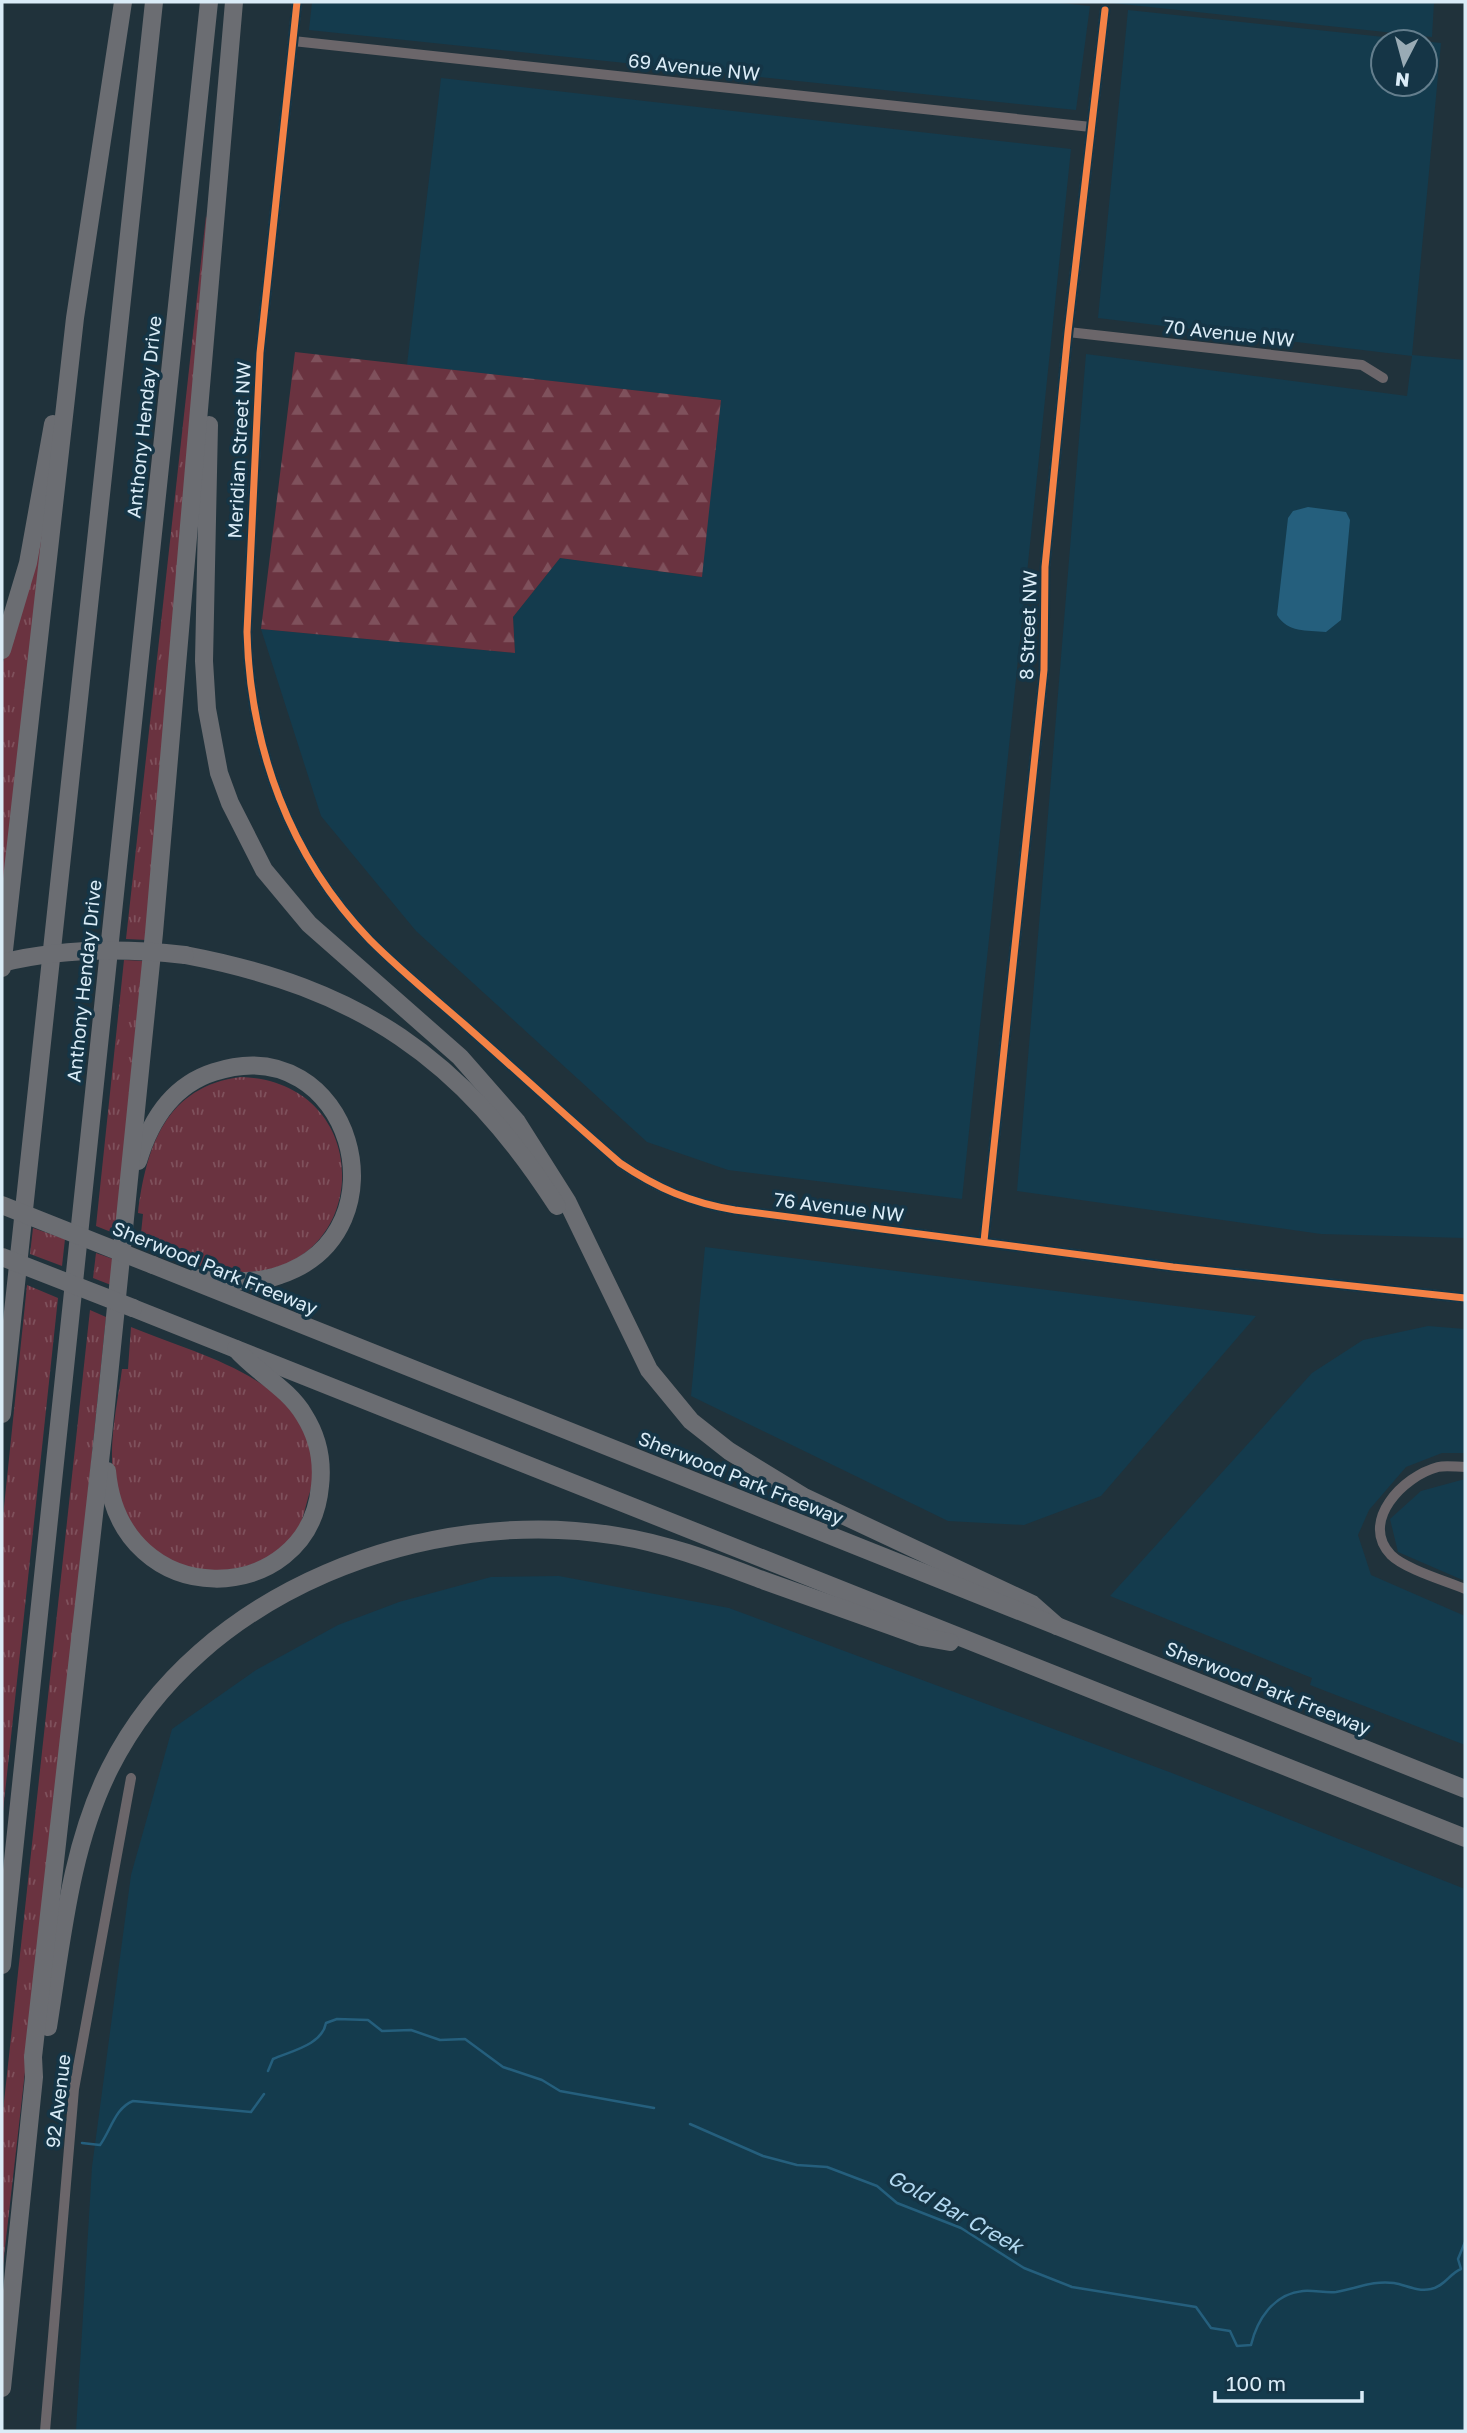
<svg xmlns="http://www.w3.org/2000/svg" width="1467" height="2433" viewBox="0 0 1467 2433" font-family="'Golos Text',sans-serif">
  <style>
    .built { fill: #143b4d; fill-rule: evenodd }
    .grass { fill: url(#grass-tufts) }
    .forest { fill: url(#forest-firs) }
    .water { fill: #255f7d }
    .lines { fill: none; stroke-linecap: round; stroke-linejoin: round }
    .stream { stroke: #255f7d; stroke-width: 2.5 }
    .street { stroke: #6b666a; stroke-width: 10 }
    .highway { stroke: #6b6d72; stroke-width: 18 }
    .highway-bridge { stroke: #6b6d72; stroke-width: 18 }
    .cycleway-casing { stroke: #153546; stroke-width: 11 }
    .cycleway { stroke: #f48246; stroke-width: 7 }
    .labels { text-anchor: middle; stroke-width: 7; stroke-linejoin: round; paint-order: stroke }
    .street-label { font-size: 19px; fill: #daecf7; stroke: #153546 }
    .water-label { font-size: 21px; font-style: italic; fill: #b2d9f1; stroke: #153546 }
  </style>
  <defs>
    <pattern id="grass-tufts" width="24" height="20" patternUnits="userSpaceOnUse" patternTransform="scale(1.75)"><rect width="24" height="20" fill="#6a3340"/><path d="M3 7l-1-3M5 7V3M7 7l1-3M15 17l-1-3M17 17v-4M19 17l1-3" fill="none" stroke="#7f515c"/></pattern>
    <pattern id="forest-firs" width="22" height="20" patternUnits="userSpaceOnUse" patternTransform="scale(1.75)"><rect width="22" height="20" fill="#6a3340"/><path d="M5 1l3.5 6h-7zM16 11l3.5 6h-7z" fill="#7f515c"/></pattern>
  </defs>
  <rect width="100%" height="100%" fill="#20323b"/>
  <g class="built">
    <polygon points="312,2 1050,2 1090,6 1076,110 309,30"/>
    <polygon points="1103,2 1434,2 1432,37"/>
    <path d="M 1128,10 L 1441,43 L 1412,355 L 1465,360 L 1465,1238 L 1321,1234 L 1017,1191 L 1086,354 L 1407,396 L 1412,356 L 1098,318 ZM 1383,42 L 1425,42 L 1425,84 L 1383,84 Z"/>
    <polygon points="441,78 1071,149 962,1199 728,1170 647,1142 416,931 321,816 261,629 515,653 513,617 560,558 701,577 721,400 407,365"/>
    <polygon points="705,1247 1256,1316 1101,1496 1024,1525 948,1521 691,1396"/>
    <polygon points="1428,1326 1465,1329 1465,1453 1442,1453 1406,1467 1369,1510 1358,1535 1371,1575 1465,1616 1465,1745 1310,1685 1312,1678 1110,1596 1312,1373 1363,1340"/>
    <polygon points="1465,1479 1465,1581 1398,1552 1390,1519 1421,1491"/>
    <polygon points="559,1576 729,1608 1172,1773 1465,1889 1465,2431 76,2431 92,2167 131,1875 172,1729 256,1670 338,1625 399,1602 491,1577"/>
  </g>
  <g class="grass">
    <polygon points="206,216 208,223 147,940 126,939"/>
    <polygon points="47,498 2,898 2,666"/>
    <polygon points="124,960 145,961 116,1234 96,1226"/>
    <path d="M 241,1077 C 381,1082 372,1278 237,1272 C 202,1271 172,1256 140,1243 L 143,1214 L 138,1213 C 146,1147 166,1086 241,1077 Z"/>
    <polygon points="33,1228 65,1239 62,1266 30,1254"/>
    <polygon points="96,1253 113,1259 111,1285 93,1278"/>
    <polygon points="27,1285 58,1298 2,1821 2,1526"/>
    <polygon points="90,1310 106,1317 64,1729 2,2274 3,2111"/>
    <path d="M 131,1327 C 184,1349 250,1365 290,1408 C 310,1431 318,1464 310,1492 C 306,1503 304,1517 299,1527 C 272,1575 196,1583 154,1553 C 135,1539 122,1512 116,1490 C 106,1452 117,1407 122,1369 L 128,1369 Z"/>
  </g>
  <polygon class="forest" points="295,352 721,400 702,577 560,558 513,617 515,653 261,629"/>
  <path class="water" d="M 1308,507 L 1346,512 L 1350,520 L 1341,620 L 1326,632 C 1306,630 1288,633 1277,615 L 1288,518 L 1293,511 Z"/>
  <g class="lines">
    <g class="stream">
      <path d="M 268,2071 L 273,2059 C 291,2051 322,2045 326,2023 L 337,2019 L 368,2020 L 382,2031 L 411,2030 L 440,2040 L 465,2039 L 503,2067 L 542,2080 L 560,2091 L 654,2108"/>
      <path d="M 690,2124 L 763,2156 L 797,2165 L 827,2167 L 877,2186 L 897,2203 L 961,2228 L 1024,2268 L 1072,2287 L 1196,2307 L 1211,2328 L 1230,2331 L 1237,2346 L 1251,2345 C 1257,2320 1273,2294 1303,2291 C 1314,2290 1325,2293 1336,2292 C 1356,2289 1372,2280 1394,2283 C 1406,2285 1417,2292 1431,2289 C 1445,2286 1449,2274 1461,2269 L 1458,2259 L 1465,2242"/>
      <path d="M 82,2143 L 100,2145 C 111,2130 115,2108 133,2101 L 251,2112 L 264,2094"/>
    </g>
    <g class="street">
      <path d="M 297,2 L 260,353 L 247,632 C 250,747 289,856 370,940 C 400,970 433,997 465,1025 C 517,1071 568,1118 620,1163 C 657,1188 691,1203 735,1210 L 1173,1267 L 1465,1298"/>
      <polyline points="293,41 1091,127"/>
      <polyline points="1068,332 1362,365 1383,378"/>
      <polyline points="984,1241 1044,670 1045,567 1068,332 1105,10"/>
      <path d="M 1465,1467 C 1457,1467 1446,1465 1438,1467 C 1403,1476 1359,1522 1391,1555 C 1405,1569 1446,1581 1465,1589"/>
      <polyline points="45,2431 74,2089 131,1778"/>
    </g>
    <g class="highway">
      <polyline points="209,425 204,661 207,709 219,773 230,803 264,870 309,924 460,1057 517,1122 567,1201 649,1370 691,1421 729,1451 804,1497 1032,1604 1057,1626"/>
      <polyline points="2,650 28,563 53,424"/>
      <path d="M 185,955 C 359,988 461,1057 557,1206"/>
      <polyline points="2,968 75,318 123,2"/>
      <path d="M 138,1161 C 150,1121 173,1085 214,1072 C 351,1027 409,1232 280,1275 C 253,1285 224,1280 196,1278"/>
      <polyline points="153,1265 1465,1789"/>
      <polyline points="133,1308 1465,1838"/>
      <polyline points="2,1414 154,2"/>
      <path d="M 107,1471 C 120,1615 309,1609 320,1486 C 323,1460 318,1437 304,1415 C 288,1388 257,1373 236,1349"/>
      <polyline points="2,1965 209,2"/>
      <path d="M 48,2027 C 62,1940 70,1847 110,1768 C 199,1590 429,1504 618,1536 C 669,1544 717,1563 765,1581 C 818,1600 870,1618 922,1637 L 950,1642"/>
      <polyline points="2,2388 34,2077 33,2057 103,1435 154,933 234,2"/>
    </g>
    <g class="highway-bridge">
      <path d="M 2,963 C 62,948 123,948 185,955"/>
      <polyline points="2,1205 153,1265"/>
      <polyline points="2,1257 133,1308"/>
    </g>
    <g class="cycleway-casing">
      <g id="cycleway">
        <path d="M 297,2 L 260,353 L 247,632 C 250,747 289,856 370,940 C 400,970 433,997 465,1025 C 517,1071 568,1118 620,1163 C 657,1188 691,1203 735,1210 L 1173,1267 L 1465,1298"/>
        <polyline points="984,1241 1044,670 1045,567 1068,332 1105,10"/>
      </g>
    </g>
    <use href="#cycleway" class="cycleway"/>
  </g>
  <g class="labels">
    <g class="street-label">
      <text transform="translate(694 67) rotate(6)" y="7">69 Avenue NW</text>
      <text transform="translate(1229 333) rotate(6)" y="7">70 Avenue NW</text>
      <text transform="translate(144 417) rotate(-84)" y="7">Anthony Henday Drive</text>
      <text transform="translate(239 450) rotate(-87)" y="7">Meridian Street NW</text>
      <text transform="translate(1028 625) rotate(-88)" y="7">8 Street NW</text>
      <text transform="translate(84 981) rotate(-84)" y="7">Anthony Henday Drive</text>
      <text transform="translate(839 1207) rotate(7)" y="7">76 Avenue NW</text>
      <text transform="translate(215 1268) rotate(22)" y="7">Sherwood Park Freeway</text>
      <text transform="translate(741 1478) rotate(22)" y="7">Sherwood Park Freeway</text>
      <text transform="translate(1268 1688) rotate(22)" y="7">Sherwood Park Freeway</text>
      <text transform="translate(58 2101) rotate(-83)" y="7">92 Avenue</text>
    </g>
    <g class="water-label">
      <text transform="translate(955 2212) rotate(29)" y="7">Gold Bar Creek</text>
    </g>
  </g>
  <rect width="1467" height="2433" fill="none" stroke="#daecf7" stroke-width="7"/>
  <g transform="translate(1404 63) rotate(186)"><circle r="33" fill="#153546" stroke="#647e8d" stroke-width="2"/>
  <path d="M0-5L12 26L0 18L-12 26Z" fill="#99abb5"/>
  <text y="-10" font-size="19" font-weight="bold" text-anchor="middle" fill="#daecf7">N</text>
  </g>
  <path d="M1215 2391v10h147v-10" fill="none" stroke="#daecf7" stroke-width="3.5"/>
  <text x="1226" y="2391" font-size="21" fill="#daecf7" stroke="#153546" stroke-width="5" paint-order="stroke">100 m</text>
</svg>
